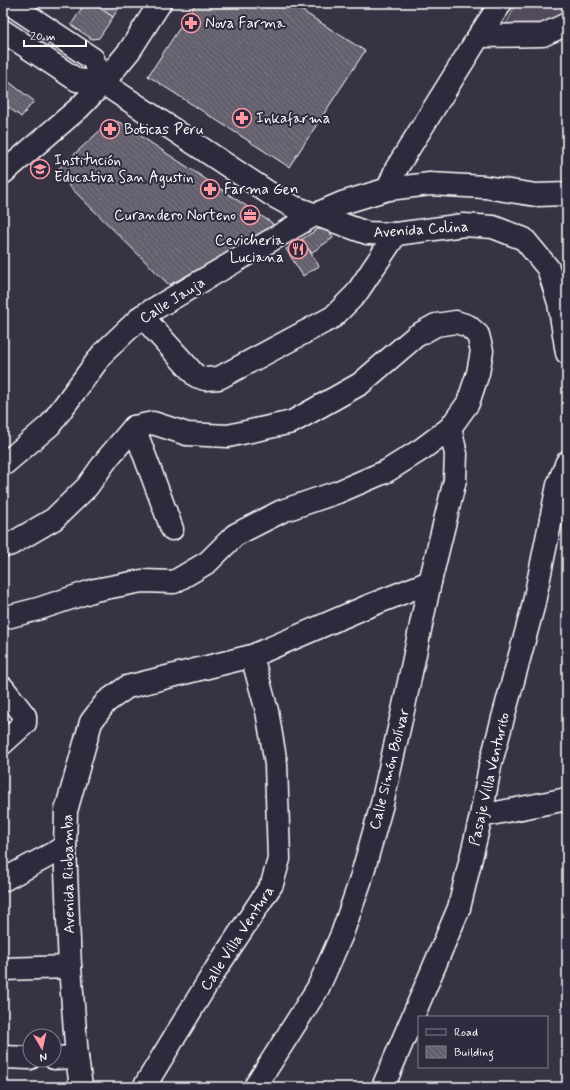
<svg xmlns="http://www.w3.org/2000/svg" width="570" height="1090" viewBox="0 0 570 1090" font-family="Mynerve,sans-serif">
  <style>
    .green { fill: #514c5c; stroke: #a8a6ae }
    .building { fill: url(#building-back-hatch); stroke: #fff }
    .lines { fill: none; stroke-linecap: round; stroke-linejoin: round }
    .minor-casing { stroke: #fff; stroke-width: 25 }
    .major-casing { stroke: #fff; stroke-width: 25 }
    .minor { stroke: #2f2a3d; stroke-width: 22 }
    .major { stroke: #2f2a3d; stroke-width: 22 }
    .labels { text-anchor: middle; stroke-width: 4; stroke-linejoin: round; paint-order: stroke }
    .poi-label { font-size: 15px; fill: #fff; stroke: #2f2a3d; text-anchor: start }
    .street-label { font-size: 15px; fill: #fff; stroke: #2f2a3d }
  </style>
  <defs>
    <pattern id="building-back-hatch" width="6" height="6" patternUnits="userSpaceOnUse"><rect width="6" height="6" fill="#635f6d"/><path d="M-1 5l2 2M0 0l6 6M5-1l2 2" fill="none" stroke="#7a7783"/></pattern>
  </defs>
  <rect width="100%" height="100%" fill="#373345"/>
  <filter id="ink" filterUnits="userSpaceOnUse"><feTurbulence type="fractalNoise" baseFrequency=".025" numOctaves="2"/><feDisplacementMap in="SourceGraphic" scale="8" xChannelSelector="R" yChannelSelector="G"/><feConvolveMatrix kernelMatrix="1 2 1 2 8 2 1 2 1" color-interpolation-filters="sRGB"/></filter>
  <g filter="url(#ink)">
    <path class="green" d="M 517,3 L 562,3 C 567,12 561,18 554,23 L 504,28 Z"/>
    <g class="building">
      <polygon points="85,3 93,3 113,17 99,38 92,39 71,25"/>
      <polygon points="93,3 122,3 113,17"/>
      <polygon points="196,3 290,3 365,51 289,167 148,76"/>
      <polygon points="9,82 34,101 21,117 3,103 3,90"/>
      <polygon points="115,121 121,123 272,223 274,229 169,285 55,172 107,124"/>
      <polygon points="318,229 328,229 333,238 311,253 302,239"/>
      <polygon points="302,239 319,266 303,276 286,249"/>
    </g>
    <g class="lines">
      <g class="minor-casing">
        <g id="minor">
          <polyline points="160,3 130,50 103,83 272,195 294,207 367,233 396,234 464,225 493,227 524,239 548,268 559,303 567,353"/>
          <polyline points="479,36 543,35 567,24"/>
          <polyline points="388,189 396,169 479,36 501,3"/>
          <polyline points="142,316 196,376 205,379 219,378 333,317 356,294 396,234"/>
          <polyline points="134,427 172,529"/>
          <polyline points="3,465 50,425 103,353 142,316 314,215 342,203 388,189 430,184 485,187 536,195 567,194"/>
          <polyline points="3,546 11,544 54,519 87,487 107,459 134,427 153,423 187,434 228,436 292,422 360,384 416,336 436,325 456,322 468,326 478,335 482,351 478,373 468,403 450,428 422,449 387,471 338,492 282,511 235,535 208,562 174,582 142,581 95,590 38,609 3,618"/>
          <polyline points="3,688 25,716 25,723 3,743"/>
          <polyline points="481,816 567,799"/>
          <polyline points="3,880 65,847"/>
          <polyline points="3,969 70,967"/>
          <polyline points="3,1057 30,1058"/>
          <polyline points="54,1058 77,1057"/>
          <polyline points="81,1087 77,1057 70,967 65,847 66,811 91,722 106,702 127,687 252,656 366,607 430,582"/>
          <polyline points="144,1087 216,969 272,884 279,859 276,764 267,711 252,656"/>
          <polyline points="255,1087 318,988 342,934 360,882 382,804 404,706 430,582 455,480 456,454 450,428"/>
          <polyline points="383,1087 459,908 481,816 490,766 533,607 558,485 567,462"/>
        </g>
      </g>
      <g class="major-casing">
        <g id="major">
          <polyline points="9,3 93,59 103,83"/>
          <polyline points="3,31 77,80 103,83"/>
          <polyline points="3,173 79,108 103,83"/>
        </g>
      </g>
      <use href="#minor" class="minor"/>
      <use href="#major" class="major"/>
    </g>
  </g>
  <defs>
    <g id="pharmacy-ring" transform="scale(1)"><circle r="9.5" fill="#2f2a3d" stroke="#ff9aa2" stroke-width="1.5"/><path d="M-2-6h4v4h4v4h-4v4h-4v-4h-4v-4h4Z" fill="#ff9aa2"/></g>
    <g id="school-ring" transform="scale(1)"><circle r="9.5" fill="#2f2a3d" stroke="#ff9aa2" stroke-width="1.5"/><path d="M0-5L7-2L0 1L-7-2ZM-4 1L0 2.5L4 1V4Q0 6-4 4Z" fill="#ff9aa2"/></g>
    <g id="office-ring" transform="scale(1)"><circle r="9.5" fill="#2f2a3d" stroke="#ff9aa2" stroke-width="1.5"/><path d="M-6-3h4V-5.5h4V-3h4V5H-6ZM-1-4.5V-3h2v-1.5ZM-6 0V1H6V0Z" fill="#ff9aa2"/></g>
    <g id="restaurant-ring" transform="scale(1)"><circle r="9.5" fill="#2f2a3d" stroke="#ff9aa2" stroke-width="1.5"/><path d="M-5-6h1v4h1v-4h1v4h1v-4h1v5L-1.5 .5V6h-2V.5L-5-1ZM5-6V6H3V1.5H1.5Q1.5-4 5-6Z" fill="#ff9aa2"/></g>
  </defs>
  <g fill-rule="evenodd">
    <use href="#pharmacy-ring" x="191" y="23"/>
    <use href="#pharmacy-ring" x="242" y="118"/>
    <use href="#pharmacy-ring" x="110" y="129"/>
    <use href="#school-ring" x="40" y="169"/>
    <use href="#pharmacy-ring" x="210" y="189"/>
    <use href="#office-ring" x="250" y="215"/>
    <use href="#restaurant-ring" x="298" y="249"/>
  </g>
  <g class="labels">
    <g class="poi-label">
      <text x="205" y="28">Nova Farma</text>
      <text x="256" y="123">Inkafarma</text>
      <text x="124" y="134">Boticas Peru</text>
      <text x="54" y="165">Institución<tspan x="54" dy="17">Educativa San Agustin</tspan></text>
      <text x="224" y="194">Farma Gen</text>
      <text x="236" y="220" text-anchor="end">Curandero Norteno</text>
      <text x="284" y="245" text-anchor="end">Cevicheria<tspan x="284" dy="17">Luciana</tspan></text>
    </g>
    <g class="street-label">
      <text transform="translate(421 229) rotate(-4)" y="5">Avenida Colina</text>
      <text transform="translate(172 300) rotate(-32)" y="5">Calle Jauja</text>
      <text transform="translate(389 769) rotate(-76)" y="5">Calle Simón Bolívar</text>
      <text transform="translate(489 779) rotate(-77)" y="5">Pasaje Villa Venturito</text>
      <text transform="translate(68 874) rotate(-91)" y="5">Avenida Riobamba</text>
      <text transform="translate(237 938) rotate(-57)" y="5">Calle Villa Ventura</text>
    </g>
  </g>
  <rect width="570" height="1090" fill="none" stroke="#2f2a3d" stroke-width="16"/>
  <rect x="8" y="8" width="554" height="1074" fill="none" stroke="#fff" stroke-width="1.5" filter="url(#ink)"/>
  <rect x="418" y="1016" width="130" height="52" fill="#2f2a3d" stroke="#827f8b"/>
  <rect x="426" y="1029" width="20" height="6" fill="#2f2a3d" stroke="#827f8b"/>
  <text x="454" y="1036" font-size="12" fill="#ffffff">Road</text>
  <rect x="426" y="1046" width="20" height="12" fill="url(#building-back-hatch)" stroke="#827f8b"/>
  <text x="454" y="1056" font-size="12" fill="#ffffff">Building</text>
  <g transform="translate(42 1048) rotate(171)"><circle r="19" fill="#2f2a3d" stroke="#827f8b"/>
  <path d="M0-3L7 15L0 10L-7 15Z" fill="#ff9aa2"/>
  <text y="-6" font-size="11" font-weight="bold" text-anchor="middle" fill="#ffffff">N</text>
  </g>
  <path d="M24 40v6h62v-6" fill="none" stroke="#ffffff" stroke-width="2"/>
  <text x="30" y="40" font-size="12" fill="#ffffff" stroke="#2f2a3d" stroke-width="3" paint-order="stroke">20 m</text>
</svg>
